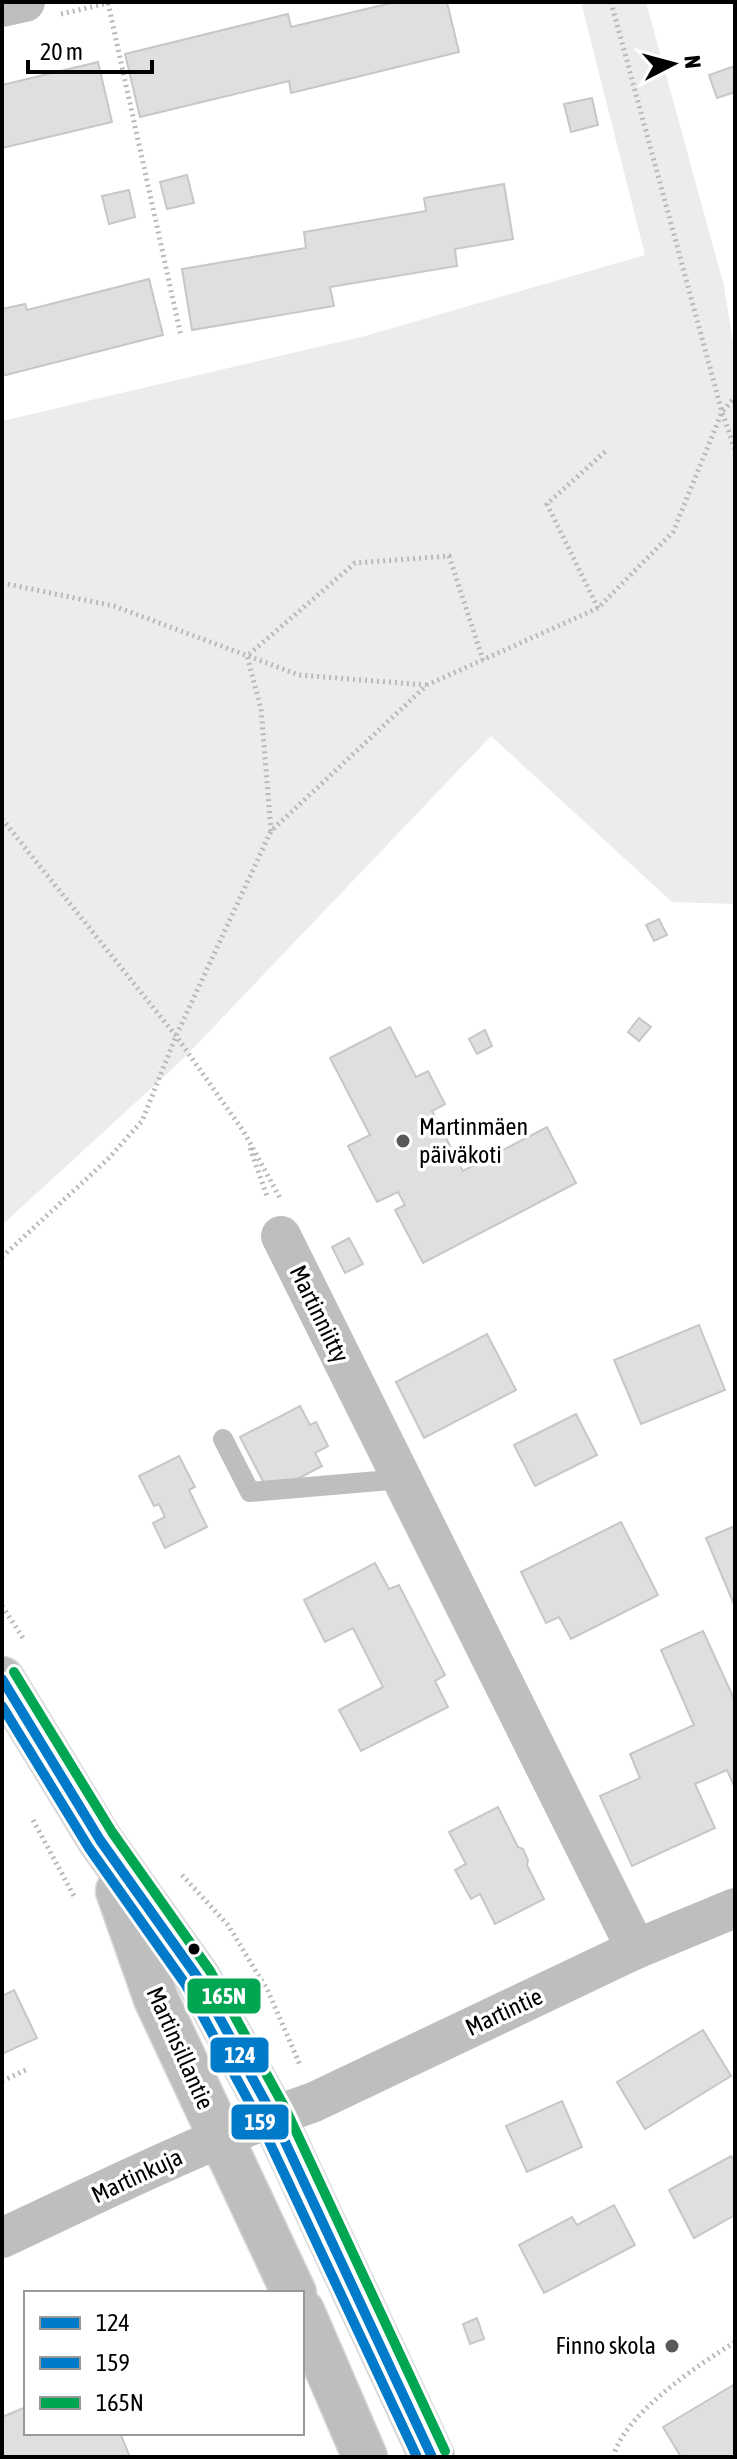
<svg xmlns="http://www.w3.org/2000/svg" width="737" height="2459" viewBox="0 0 737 2459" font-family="'Asap Condensed',sans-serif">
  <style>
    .green { fill: #ececec }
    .building { fill: #dfdfdf; stroke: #c7c7c7; stroke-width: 2 }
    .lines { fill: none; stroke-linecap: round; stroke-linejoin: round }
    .primary-casing { stroke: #dbdbdb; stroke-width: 47 }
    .path { stroke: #b9b9b9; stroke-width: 5; stroke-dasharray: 2 4; stroke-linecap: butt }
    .service { stroke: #bebebe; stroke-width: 20 }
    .minor { stroke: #bebebe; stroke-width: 40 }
    .primary { stroke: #bebebe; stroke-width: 44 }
    .bus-1-casing { stroke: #fff; stroke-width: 16 }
    .bus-2-casing { stroke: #fff; stroke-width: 16 }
    .bus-3-casing { stroke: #fff; stroke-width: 16 }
    .bus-1 { stroke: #007ac9; stroke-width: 10 }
    .bus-2 { stroke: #007ac9; stroke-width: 10 }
    .bus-3 { stroke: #00a651; stroke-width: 10 }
    .poi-dot { fill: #595959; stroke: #fff; stroke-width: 3 }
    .bus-dot { fill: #000; stroke: #fff; stroke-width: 3 }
    .labels { text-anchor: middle; stroke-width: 7; stroke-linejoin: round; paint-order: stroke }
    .poi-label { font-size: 24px; fill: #000; stroke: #fff; text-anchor: start }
    .street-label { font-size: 24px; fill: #000; stroke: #fff }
    .line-badge { stroke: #fff; stroke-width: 3 }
    .badge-label { font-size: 22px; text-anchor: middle; font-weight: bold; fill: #fff }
  </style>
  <rect width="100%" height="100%" fill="#fff"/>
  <polygon class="green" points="581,2 646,2 724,286 735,355 735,904 672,902 491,736 183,1059 2,1225 2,421 365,336 645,255"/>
  <g class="building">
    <polygon points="395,2 447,2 459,52 291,93 289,81 140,117 125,54 288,14 291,27"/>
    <polygon points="98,62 112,122 2,148 2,85"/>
    <polygon points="735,66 735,92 717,98 709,75"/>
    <polygon points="592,98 598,125 571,132 564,104"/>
    <polygon points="187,175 194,203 167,209 160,182"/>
    <polygon points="504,184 513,239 455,249 457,266 330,287 334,306 192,330 182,269 306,248 304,232 426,211 424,198"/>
    <polygon points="129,190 135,217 109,224 102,196"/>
    <polygon points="149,279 163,335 2,376 2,309 25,304 27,310"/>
    <polygon points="659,919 667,935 654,941 646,925"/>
    <polygon points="639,1018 651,1027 639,1041 628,1032"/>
    <polygon points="390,1027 416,1077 428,1071 445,1104 432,1111 463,1171 547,1127 576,1183 423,1263 395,1210 405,1205 398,1192 377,1202 348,1146 370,1135 330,1058"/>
    <polygon points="485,1030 492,1046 477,1054 469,1039"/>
    <polygon points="349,1238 363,1264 345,1273 332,1247"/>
    <polygon points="699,1325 725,1390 641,1424 614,1360"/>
    <polygon points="487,1334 516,1390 424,1438 396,1382"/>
    <polygon points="300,1406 310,1425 316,1422 328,1446 315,1453 322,1466 286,1485 267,1489 240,1437"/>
    <polygon points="576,1414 597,1455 535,1486 514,1445"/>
    <polygon points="179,1456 195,1487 189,1490 207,1527 165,1548 153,1523 165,1517 159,1504 154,1506 139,1476"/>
    <polygon points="621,1522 658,1595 571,1639 559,1617 546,1623 521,1572"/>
    <polygon points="735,1526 735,1602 733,1602 706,1538"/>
    <polygon points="375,1563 389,1589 399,1585 445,1675 435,1681 448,1707 361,1751 339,1710 383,1687 353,1628 325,1642 304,1600"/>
    <polygon points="703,1631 735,1701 735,1788 727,1770 695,1784 715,1828 632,1866 600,1796 640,1778 630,1754 694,1725 661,1650"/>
    <polygon points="498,1807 518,1847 523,1849 528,1860 527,1865 544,1899 495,1924 480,1894 471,1899 455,1870 466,1864 449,1832"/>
    <polygon points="14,1990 37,2038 2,2054 2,1996"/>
    <polygon points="703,2030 731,2076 645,2129 617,2082"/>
    <polygon points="562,2101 582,2147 527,2172 506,2126"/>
    <polygon points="731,2156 735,2163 735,2215 694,2238 669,2190"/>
    <polygon points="614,2205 635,2245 544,2293 519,2245 572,2217 577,2225"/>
    <polygon points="477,2318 484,2339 470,2344 463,2324"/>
    <polygon points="735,2384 735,2457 681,2457 663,2427"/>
    <polygon points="26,2407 26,2433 120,2433 130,2457 2,2457 2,2417"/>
  </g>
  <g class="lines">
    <g class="primary-casing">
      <g id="primary">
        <polyline points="2,1679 100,1840 198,1978 273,2116 432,2457"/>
        <polyline points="118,1891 156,1999 294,2293"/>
        <polyline points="302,2311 365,2457"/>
      </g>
    </g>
    <g class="path">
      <polyline points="611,2 722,412 735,449"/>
      <polyline points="108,3 181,336"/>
      <polyline points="61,14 113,2"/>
      <polyline points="2,583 114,606 299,675 426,685"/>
      <polyline points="598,608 547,504 607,450"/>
      <polyline points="2,819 176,1036 244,1132 280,1198"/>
      <polyline points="271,831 261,709 247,656 355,563 449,556 483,660"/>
      <polyline points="250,1148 268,1199"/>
      <polyline points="2,1257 108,1159 142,1121 176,1036 271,831 427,685 598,608 673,532 722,412 735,397"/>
      <polyline points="2,1606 25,1641"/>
      <polyline points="33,1820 74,1896"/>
      <polyline points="182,1875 228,1925 268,1991 300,2065"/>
      <polyline points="2,2081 28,2069"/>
      <path d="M 613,2457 C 625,2413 697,2366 735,2342"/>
    </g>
    <polyline class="service" points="223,1439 250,1492 402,1479"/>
    <g class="minor">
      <polyline points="2,7 25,2"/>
      <polyline points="281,1236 636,1949"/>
      <path d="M 2,2238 C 105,2190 207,2139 314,2102 L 636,1949 L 735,1908"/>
    </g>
    <use href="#primary" class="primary"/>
    <g class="bus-1-casing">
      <polyline id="bus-1" points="2,1679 100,1840 198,1978 273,2116 432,2457"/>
    </g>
    <g class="bus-2-casing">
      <polyline id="bus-2" points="2,1706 89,1848 186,1985 260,2122 417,2457"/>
    </g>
    <g class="bus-3-casing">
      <polyline id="bus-3" points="14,1672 112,1832 210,1971 286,2110 445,2451"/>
    </g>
    <use href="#bus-1" class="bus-1"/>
    <use href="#bus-2" class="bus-2"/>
    <use href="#bus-3" class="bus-3"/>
  </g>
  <g class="poi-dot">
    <circle cx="403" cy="1141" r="8"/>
    <circle cx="672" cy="2346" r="8"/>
  </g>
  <circle class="bus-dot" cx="194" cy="1949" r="7"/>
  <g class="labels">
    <g class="poi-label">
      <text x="419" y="1135">Martinmäen<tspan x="419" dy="28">päiväkoti</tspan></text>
      <text x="656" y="2354" text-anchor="end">Finno skola</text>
    </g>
    <g class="street-label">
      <text transform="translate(319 1314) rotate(64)" y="8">Martinniitty</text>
      <text transform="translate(504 2012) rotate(-25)" y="8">Martintie</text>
      <text transform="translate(180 2048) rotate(66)" y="8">Martinsillantie</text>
      <text transform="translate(137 2176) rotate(-25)" y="8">Martinkuja</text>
    </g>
  </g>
  <g class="line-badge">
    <rect x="186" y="1977" width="76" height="38" rx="8" fill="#00a651"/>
    <rect x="209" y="2036" width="61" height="38" rx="8" fill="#007ac9"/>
    <rect x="230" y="2103" width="60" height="38" rx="8" fill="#007ac9"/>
  </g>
  <g class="badge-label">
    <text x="224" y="2004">165N</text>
    <text x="240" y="2063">124</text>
    <text x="260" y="2130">159</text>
  </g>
  <rect width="737" height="2459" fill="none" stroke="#000000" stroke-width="8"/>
  <rect x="24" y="2291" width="280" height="144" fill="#ffffff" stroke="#999999" stroke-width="2"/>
  <rect x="40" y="2317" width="40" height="12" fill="#007ac9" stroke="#999999" stroke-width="2"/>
  <text x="96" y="2331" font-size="24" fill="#000000">124</text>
  <rect x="40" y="2357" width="40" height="12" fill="#007ac9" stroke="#999999" stroke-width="2"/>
  <text x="96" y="2371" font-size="24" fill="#000000">159</text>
  <rect x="40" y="2397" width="40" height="12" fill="#00a651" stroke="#999999" stroke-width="2"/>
  <text x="96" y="2411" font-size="24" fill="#000000">165N</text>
  <g transform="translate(673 64) rotate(84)" stroke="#ffffff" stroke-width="6" paint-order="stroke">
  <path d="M0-6L14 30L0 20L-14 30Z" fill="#000000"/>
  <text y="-12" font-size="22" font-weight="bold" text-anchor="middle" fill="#000000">N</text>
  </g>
  <path d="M28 60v12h124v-12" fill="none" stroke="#000000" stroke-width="4"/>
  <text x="40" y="60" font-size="24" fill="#000000" stroke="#ffffff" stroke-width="6" paint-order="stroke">20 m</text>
</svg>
